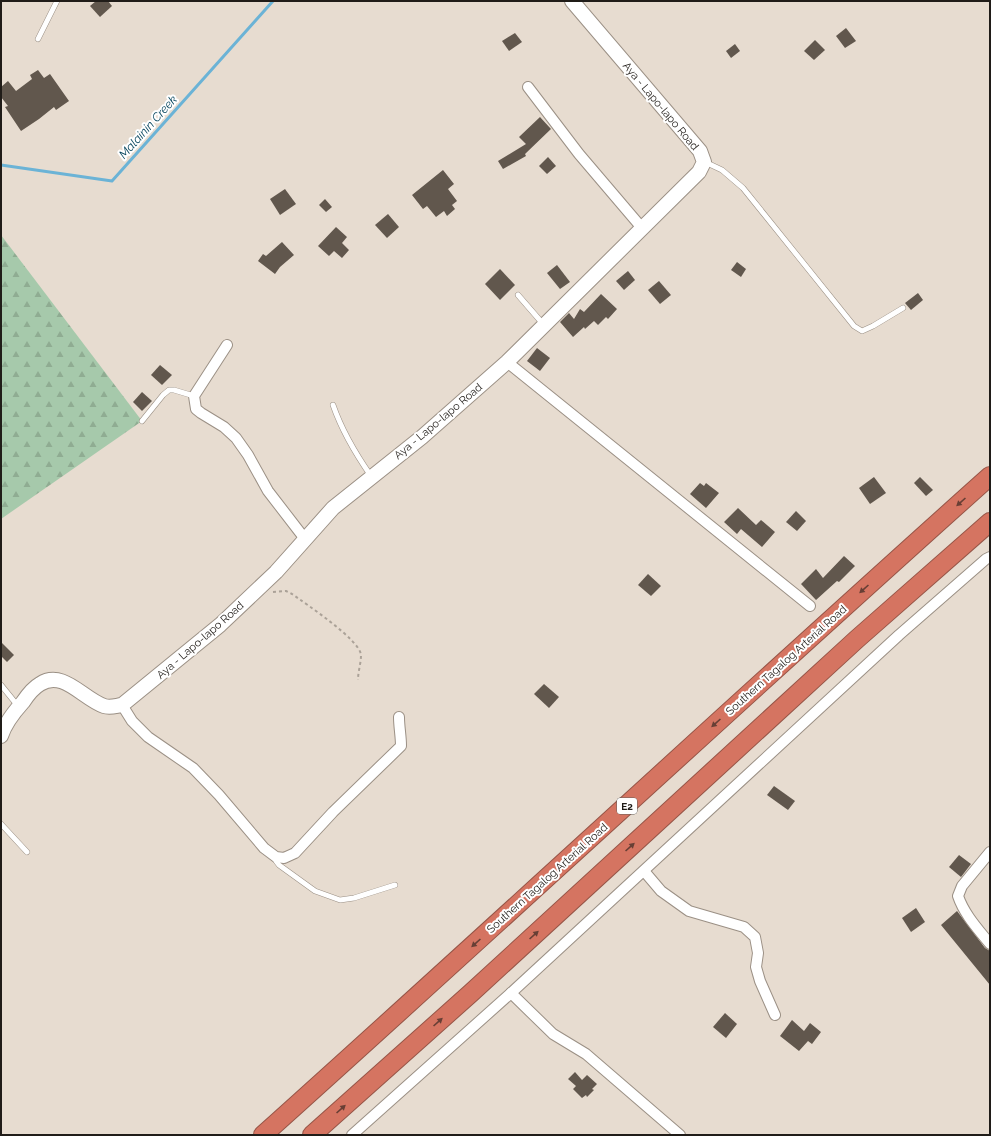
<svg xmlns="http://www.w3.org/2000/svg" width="991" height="1136" viewBox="0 0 991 1136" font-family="Raleway,sans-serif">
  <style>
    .forest { fill: url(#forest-firs) }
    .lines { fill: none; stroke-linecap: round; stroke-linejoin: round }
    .stream { stroke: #6bb3d6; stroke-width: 3 }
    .building { fill: #61574d }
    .lane-casing { stroke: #9b9085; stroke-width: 6 }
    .street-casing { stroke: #9b9085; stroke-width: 12 }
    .secondary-casing { stroke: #9b9085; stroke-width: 16 }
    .highway-casing { stroke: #965547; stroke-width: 20 }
    .path { stroke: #aba298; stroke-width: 2; stroke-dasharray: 3 3; stroke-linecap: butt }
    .lane { stroke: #fff; stroke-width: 5 }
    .street { stroke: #fff; stroke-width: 10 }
    .secondary { stroke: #fff; stroke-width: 14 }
    .highway { stroke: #d57461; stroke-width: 18 }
    .oneway { fill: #683f35 }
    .labels { text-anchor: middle; stroke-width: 4; stroke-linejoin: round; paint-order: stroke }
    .shield { fill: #fff; stroke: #63605d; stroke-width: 1 }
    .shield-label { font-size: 10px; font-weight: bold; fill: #201c18 }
    .street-label { font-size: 11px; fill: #201c18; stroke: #fff }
    .water-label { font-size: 12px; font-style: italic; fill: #06455d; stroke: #fff }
  </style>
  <defs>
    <pattern id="forest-firs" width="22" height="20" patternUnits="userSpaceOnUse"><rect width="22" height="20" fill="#a6c9ab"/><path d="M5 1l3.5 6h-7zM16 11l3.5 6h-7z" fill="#8fac92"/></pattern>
  </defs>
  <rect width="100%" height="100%" fill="#e7dcd0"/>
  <polygon class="forest" points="1,235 142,421 1,519"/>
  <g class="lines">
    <polyline class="stream" points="1,165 112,181 273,1"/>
  </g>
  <g class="building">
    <polygon points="96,1 108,1 112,6 100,17 90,6"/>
    <polygon points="846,28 856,41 845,48 836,36"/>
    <polygon points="515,33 522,42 509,51 502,41"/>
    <polygon points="815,40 825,50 814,60 804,51"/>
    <polygon points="735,44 740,51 731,58 726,51"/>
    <polygon points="38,70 44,78 50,74 69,101 56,110 54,107 39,119 21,131 5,107 8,106 1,97 1,87 8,81 16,91 32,79 30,75"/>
    <polygon points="540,117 551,129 525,154 526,156 503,169 498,161 526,144 519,137"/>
    <polygon points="548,157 556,166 547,174 539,166"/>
    <polygon points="443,170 454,184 448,189 457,201 452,205 455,209 447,216 444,211 436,217 427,206 423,209 412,195"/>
    <polygon points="285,189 296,204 280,215 270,199"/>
    <polygon points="325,199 332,207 326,212 319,205"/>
    <polygon points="388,214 399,227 387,238 375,225"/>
    <polygon points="336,227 347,237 342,243 349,250 342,258 334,251 329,256 318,246"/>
    <polygon points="282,242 294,255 280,267 275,274 258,261 263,254 266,256"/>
    <polygon points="737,262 746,269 741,277 731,270"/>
    <polygon points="557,265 570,282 560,289 547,273"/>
    <polygon points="500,269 515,285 500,300 485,284"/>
    <polygon points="628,271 635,280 624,290 616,281"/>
    <polygon points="659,281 671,295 660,304 648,290"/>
    <polygon points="918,293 923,300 911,310 905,303"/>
    <polygon points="601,294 617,309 608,319 606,317 598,325 594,321 585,329 584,327 573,337 560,322 569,313 574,319 580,309 584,312"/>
    <polygon points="537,348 550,358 540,371 527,361"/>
    <polygon points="160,365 172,375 162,385 151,375"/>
    <polygon points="142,392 152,401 142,411 133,402"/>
    <polygon points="874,477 886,493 870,504 859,488"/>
    <polygon points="920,477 933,490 926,496 914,483"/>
    <polygon points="700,483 704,486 706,483 719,493 706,508 690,494"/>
    <polygon points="738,508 756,525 761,520 775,532 762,547 741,529 737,534 724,522"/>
    <polygon points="796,511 806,521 797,531 786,522"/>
    <polygon points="844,556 855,566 839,582 837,581 816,600 801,584 816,569 823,578"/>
    <polygon points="648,574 661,586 651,596 638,585"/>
    <polygon points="1,642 14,655 7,662 1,656"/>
    <polygon points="544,684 559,697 549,708 534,694"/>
    <polygon points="774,786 795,801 788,810 767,795"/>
    <polygon points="959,855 971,864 961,877 949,867"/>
    <polygon points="916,908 925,922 911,932 902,918"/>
    <polygon points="957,911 985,948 990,951 990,985 941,925"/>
    <polygon points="725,1013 737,1024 726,1038 713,1027"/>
    <polygon points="792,1020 804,1031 810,1023 821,1032 812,1044 808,1041 799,1051 780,1036"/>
    <polygon points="575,1072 582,1080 587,1075 597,1084 592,1089 594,1090 587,1097 586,1095 582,1098 573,1089 576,1086 568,1079"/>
  </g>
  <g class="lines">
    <g class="lane-casing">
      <g id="lane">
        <polyline points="38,39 57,1"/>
        <polyline points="705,162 722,170 743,188 854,326 862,331 873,326 903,308"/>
        <polyline points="518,295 544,325"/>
        <path d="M 333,405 C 342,431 355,453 371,476"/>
        <polyline points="142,421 163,395 169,390 174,390 194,396"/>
        <polyline points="1,685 18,706"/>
        <polyline points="1,824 27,852"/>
        <polyline points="276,857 276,861 279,865 315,891 340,900 354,898 395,885"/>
      </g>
    </g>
    <g class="street-casing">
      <g id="street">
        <polyline points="528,87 579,154 642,228"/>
        <polyline points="227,345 194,396 196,409 201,413 224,427 236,438 248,455 268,491 305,539"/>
        <polyline points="507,362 810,606"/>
        <path d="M 122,705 L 132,721 L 148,737 L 193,768 L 219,795 L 264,848 L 276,857 L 284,858 L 295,853 L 333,812 L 401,746 C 401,736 399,727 399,717"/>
        <path d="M 990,852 L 962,886 L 958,896 C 964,914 978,929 990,944"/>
        <polyline points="644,871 661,891 689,911 744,927 755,937 758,953 756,967 760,981 775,1015"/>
        <polyline points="511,993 553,1034 586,1054 680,1135"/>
        <polyline points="352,1135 511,993 899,635 986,559 990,557"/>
      </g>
    </g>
    <g class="secondary-casing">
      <path id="secondary" d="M 1,736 C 5,723 14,712 23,702 C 27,696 33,688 40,684 C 63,669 83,699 104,706 C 110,708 115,706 122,705 L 220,625 L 276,572 L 333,508 L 422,437 L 507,362 L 699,172 L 704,162 L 700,151 L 572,1"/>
    </g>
    <g class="highway-casing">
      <g id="highway">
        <path d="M 263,1135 C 506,917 746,694 990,476"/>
        <polyline points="312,1135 471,993 857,639 990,522"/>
      </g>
    </g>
    <path class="path" d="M 273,592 L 286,591 L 292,594 C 306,604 360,640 361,655 C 361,663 358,672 358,680"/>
    <use href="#lane" class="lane"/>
    <use href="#street" class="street"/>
    <use href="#secondary" class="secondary"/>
    <use href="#highway" class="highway"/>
  </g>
  <defs><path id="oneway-solid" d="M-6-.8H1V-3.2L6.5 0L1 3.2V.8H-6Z"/></defs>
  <g class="oneway">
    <use href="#oneway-solid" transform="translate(961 502) rotate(138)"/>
    <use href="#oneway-solid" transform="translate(864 589) rotate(138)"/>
    <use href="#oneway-solid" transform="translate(716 723) rotate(138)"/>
    <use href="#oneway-solid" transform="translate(630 847) rotate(-42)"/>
    <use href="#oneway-solid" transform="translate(534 935) rotate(-42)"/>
    <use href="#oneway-solid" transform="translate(476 943) rotate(138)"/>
    <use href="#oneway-solid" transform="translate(438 1022) rotate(-42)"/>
    <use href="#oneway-solid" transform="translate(341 1109) rotate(-42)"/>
  </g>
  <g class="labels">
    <rect class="shield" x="617" y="798" width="20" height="16" rx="3"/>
    <g class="shield-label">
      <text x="627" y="810">E2</text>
    </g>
    <g class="street-label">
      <text transform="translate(661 106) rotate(50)" y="4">Aya - Lapo-lapo Road</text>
      <text transform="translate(438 421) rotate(-40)" y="4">Aya - Lapo-lapo Road</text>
      <text transform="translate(200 640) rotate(-41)" y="4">Aya - Lapo-lapo Road</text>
      <text transform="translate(786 660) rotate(-42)" y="4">Southern Tagalog Arterial Road</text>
      <text transform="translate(547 878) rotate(-42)" y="4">Southern Tagalog Arterial Road</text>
    </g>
    <g class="water-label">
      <text transform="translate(148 127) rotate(-48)" y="4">Malainin Creek</text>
    </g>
  </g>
  <rect width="991" height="1136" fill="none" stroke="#201c18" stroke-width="4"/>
</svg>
